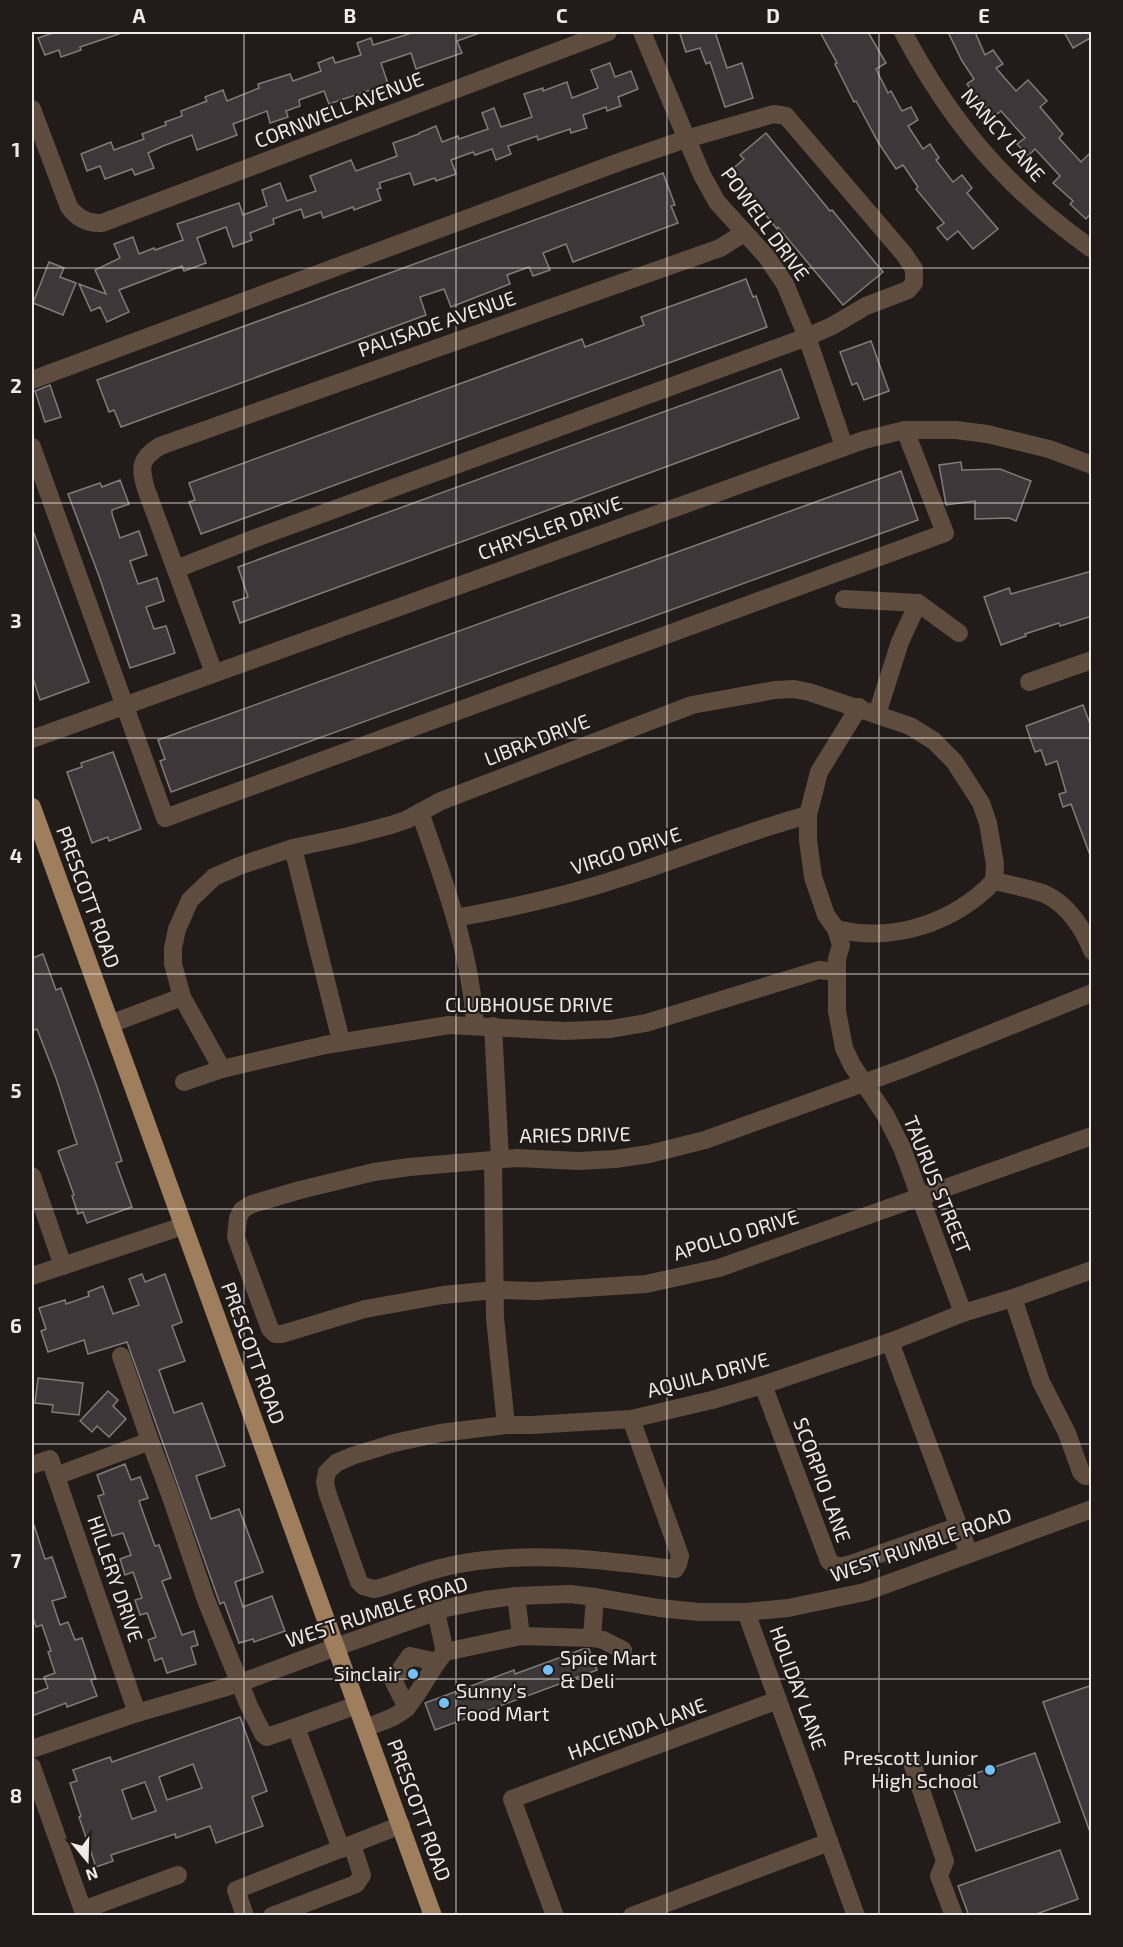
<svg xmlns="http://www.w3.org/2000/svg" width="1123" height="1947" viewBox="0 0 1123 1947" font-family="'Exo 2',sans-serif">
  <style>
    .building { fill: #3e3739; stroke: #827b7c; stroke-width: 1.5; fill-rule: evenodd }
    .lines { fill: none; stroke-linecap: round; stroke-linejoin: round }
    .minor { stroke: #5e4d3e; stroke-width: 18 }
    .major { stroke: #9f7e5d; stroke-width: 18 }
    .grid { fill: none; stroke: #eeeae9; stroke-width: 1.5; stroke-opacity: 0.55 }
    .poi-dot { fill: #75c0f6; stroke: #211b1a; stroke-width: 2 }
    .labels { text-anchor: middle; stroke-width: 4.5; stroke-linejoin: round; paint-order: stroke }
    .street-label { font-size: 20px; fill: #eeeae9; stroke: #211b1a }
    .poi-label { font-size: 20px; fill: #eeeae9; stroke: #211b1a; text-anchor: start }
    .neatline { fill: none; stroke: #eeeae9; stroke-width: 2 }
    .grid-label { font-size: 20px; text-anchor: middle; font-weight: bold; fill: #eeeae9 }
  </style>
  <rect width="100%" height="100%" fill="#211b1a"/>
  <g class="building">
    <polygon points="56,32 119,32 119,34 80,47 81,50 61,57 59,50 45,55 38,38"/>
    <polygon points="415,32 480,32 480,33 457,41 462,53 416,69 411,53 381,63 388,84 329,104 324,91 299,100 300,106 286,111 288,117 270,123 267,111 233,124 237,135 197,150 192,135 163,146 148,153 154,168 135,175 132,169 105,179 100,166 87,171 81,154 111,142 114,150 144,139 142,134 166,125 165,122 182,116 181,111 207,101 205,97 223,90 227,101 259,88 258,84 290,74 293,81 321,71 318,63 333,57 335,63 361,55 357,43 371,38 373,45"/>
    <polygon points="688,32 715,32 727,68 742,63 753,98 725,107 710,62 706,64 700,48 686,52 680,34"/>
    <polygon points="820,32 868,32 886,63 876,69 888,93 891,91 902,111 911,107 918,120 908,126 923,149 930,144 939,158 936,160 953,182 962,175 972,188 967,193 998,229 973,249 958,231 947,240 937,228 944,223 916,189 918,187 903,165 896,169 878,142 856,101 854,102 835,64 837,63"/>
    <polygon points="948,32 975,32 985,55 993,50 1003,64 996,68 1016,91 1028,80 1047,101 1040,107 1063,134 1059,138 1081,162 1092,151 1092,212 1086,219 1070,204 1073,201 1053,183 1060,176 1035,149 1028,156 1017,144 1025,138 1001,111 994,116 974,95 967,84 974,79 962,61"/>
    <polygon points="1064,32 1092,32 1092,37 1073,48"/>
    <polygon points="610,63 615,77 631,71 638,89 618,97 621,106 607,111 606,107 583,115 587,128 571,133 570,129 538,140 537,136 508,146 511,154 496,160 492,149 475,155 473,152 451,160 456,174 436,181 435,178 414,185 410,173 379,183 381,188 377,189 381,200 354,210 353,207 323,218 321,212 304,218 301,209 273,219 274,224 250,233 252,240 233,247 226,227 197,238 206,263 184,271 182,266 119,290 129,312 107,322 100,307 91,311 79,284 106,294 95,270 120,258 114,244 133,237 139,254 154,248 155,250 183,240 177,224 239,203 243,215 267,206 262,190 280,183 287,201 316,191 310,176 351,160 356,171 397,156 393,143 419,134 419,133 436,126 442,142 458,136 459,139 488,129 482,113 494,108 501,127 532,117 524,94 543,88 543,91 567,82 572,98 598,88 591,70"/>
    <polygon points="766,133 830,211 832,210 883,272 843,305 778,227 777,229 730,171 744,159 740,155"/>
    <polygon points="663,173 675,205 671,206 678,223 573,262 566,244 543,253 550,270 533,276 529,267 507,275 510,284 451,307 444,289 420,297 426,315 121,427 114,410 109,412 97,380"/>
    <polygon points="49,262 64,268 60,277 76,283 63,315 33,303"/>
    <polygon points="746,279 753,297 756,296 767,327 201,534 189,502 195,500 189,483 582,339 585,347 644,325 641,317"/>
    <polygon points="871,341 889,391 864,400 857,383 852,385 840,352"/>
    <polygon points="781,369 799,418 240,623 233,602 248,597 238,567"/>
    <polygon points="50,385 61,417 45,422 35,391"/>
    <polygon points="961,462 962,470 1000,469 1031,481 1016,521 1009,518 975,519 975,501 946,505 939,465"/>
    <polygon points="901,471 918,520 171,792 160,761 165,759 158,740"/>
    <polygon points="120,480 129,504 112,510 112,514 120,538 139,531 147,555 130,561 138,584 157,578 164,601 146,607 154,629 166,626 175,653 130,668 99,576 68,494 100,483 102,487"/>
    <polygon points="32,528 89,682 40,700 32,675"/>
    <polygon points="1092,571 1092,616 1060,626 1059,623 1025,634 1026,636 1001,645 984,597 1009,588 1011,594"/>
    <polygon points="1083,705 1092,729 1090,855 1071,804 1063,807 1059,794 1066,792 1057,761 1046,765 1041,750 1035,752 1026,726"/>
    <polygon points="113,752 141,829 109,841 108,837 92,843 67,772 82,767 81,763"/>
    <polygon points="43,954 56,990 61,988 96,1084 122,1161 116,1163 132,1207 87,1223 83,1212 78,1214 72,1196 74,1195 58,1151 77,1144 56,1078 37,1029 32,1031 32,958"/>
    <polygon points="142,1274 145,1282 165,1274 182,1322 172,1326 185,1361 159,1370 174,1413 202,1403 225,1466 196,1476 211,1519 239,1509 263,1572 235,1582 243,1607 272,1596 285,1631 254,1642 253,1639 239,1643 224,1602 220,1604 127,1342 88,1354 84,1340 48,1352 41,1331 46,1329 39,1308 65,1300 66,1304 89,1296 88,1292 103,1286 113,1314 139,1305 129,1279"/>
    <polygon points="38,1378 83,1383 79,1415 52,1412 53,1405 35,1403"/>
    <polygon points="108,1391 118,1400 113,1406 126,1419 109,1437 97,1426 92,1432 80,1421"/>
    <polygon points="125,1464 131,1480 140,1477 148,1498 139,1501 155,1546 159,1545 171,1578 162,1581 182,1635 194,1631 198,1645 191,1647 196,1664 167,1673 162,1658 155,1661 148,1640 156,1637 147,1613 140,1615 135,1600 142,1598 133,1572 125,1575 120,1559 131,1555 123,1533 112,1536 98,1496 104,1494 97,1475"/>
    <polygon points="32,1525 34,1525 45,1559 52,1557 66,1597 52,1601 60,1625 68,1622 75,1640 82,1638 96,1679 91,1680 97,1696 67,1707 66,1703 32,1716 32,1694 48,1688 44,1677 55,1673 48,1652 51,1651 42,1625 36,1627 32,1614"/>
    <polygon points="583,1649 589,1649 597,1670 435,1730 425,1703 514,1670 515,1674"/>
    <polygon points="1092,1685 1092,1831 1090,1832 1043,1702"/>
    <path d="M 240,1717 L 267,1791 L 252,1797 L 263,1826 L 216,1843 L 210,1826 L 176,1838 L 175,1834 L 111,1855 L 113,1861 L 96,1867 L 79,1817 L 81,1816 L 70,1783 L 77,1781 L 73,1770 L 110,1757 L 112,1762 ZM 193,1764 L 202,1788 L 167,1800 L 159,1777 ZM 145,1782 L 156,1811 L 132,1819 L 122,1790 Z"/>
    <polygon points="1035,1753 1060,1822 976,1851 951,1782"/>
    <polygon points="1060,1850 1078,1899 1031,1916 969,1916 958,1886"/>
  </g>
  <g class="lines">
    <g class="minor">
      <polyline points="642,32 702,175 717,202 766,256 785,284 807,337 844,446"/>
      <path d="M 903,32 C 951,123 1007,189 1092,249"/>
      <path d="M 32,109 L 69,207 C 77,218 88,224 102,223 L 608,32"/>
      <polyline points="32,380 622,161 686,139 774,114 786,116 904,254 914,269 914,283 908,290 866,306 832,326 807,337 253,539 176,569"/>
      <polyline points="32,447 165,818 945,533 905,430"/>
      <polyline points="844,599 918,603"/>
      <path d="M 214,673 L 146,489 C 140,468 139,459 160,446 L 720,248 L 744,233"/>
      <polyline points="1029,682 1092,660"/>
      <polyline points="859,707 819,772 808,815 808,840 813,877 826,915 836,929 841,945 837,959 837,1011 844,1048 852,1065 886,1116 902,1148 963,1313"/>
      <polyline points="877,714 900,642 918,603 959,633"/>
      <polyline points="32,739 864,440 905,430 956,430 987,434 1049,449 1092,465"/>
      <path d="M 420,812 C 444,882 471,952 475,1026"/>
      <polyline points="293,848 341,1041"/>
      <path d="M 455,918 C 511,908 566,896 620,878 C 683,858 744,832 808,815"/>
      <path d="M 836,929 C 893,943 954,923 994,881 C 1011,885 1029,888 1045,894 C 1067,904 1084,929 1092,951"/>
      <polyline points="1092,993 905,1068 705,1140 649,1154 615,1159 578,1161 517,1158 409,1167 374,1172 300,1190 252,1204 242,1210 238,1218 236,1237 270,1329 275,1334 282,1334 365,1309 443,1295 495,1290 537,1291 646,1284 719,1268 1092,1136"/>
      <polyline points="110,1024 182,997"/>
      <polyline points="493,1026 500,1159"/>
      <polyline points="222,1069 182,997 173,964 173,948 177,929 190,900 214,877 239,866 293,848 349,836 391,825 406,820 441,801 692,705 775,690 794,689 809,692 910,726 934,741 954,761 981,803 988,823 995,864 994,881"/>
      <polyline points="184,1082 222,1069 325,1045 449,1025 564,1031 611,1029 646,1023 819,970 836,972"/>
      <polyline points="493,1160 495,1318 506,1425"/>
      <polyline points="32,1176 63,1266"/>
      <polyline points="32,1276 183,1226"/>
      <polyline points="1013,1298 1041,1382 1067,1433 1081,1472 1085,1476 1092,1476"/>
      <polyline points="890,1342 969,1554"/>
      <polyline points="121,1356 150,1441"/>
      <path d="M 763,1385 L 829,1561 C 837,1569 844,1566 854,1563 L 959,1526"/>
      <path d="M 631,1419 L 680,1556 L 678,1564 L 675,1569 C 609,1561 544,1552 477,1561 C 454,1564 430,1570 409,1578 C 397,1582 386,1587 374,1589 L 363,1586 L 359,1582 L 327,1492 L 325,1482 L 327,1472 L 336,1463 L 352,1456 L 394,1443 L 440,1433 L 506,1425 L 532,1425 L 631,1419 L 712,1400 L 763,1385 L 890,1342 L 963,1313 L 1013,1298 L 1092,1270"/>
      <polyline points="32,1465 50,1459 137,1713"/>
      <polyline points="56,1476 150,1441 171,1497 206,1600 249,1706 263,1734 267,1737 296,1727"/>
      <polyline points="516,1596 521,1636"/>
      <polyline points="436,1612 445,1652"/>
      <polyline points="746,1612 856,1916"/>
      <polyline points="592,1638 595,1597"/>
      <polyline points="407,1708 393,1680 410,1656 437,1662"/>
      <path d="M 365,1728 C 379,1722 397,1718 407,1707 C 422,1690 430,1669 445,1652 L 521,1636 L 592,1638 L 603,1640 L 623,1650"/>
      <polyline points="32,1749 137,1713 240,1683 336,1647 446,1608 485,1600 516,1596 570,1594 595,1597 659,1608 699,1612 746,1612 788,1608 865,1592 1092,1509"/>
      <polyline points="912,1763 945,1861 939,1876 954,1916"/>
      <polyline points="32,1767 85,1916"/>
      <polyline points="341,1849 296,1727 357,1705"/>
      <polyline points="83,1910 178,1875"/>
      <polyline points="245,1916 236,1890 401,1825"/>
      <polyline points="272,1916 356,1884 362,1875 352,1845"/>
      <polyline points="555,1916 512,1799 778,1700"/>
      <polyline points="632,1916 829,1842"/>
    </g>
    <polyline class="major" points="32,807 433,1916"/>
  </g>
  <path class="grid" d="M 244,32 L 244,1916M 456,32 L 456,1916M 667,32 L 667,1916M 879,32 L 879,1916M 32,268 L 1092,268M 32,503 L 1092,503M 32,738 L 1092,738M 32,974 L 1092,974M 32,1209 L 1092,1209M 32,1444 L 1092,1444M 32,1679 L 1092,1679"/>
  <g class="poi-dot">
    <circle cx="548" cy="1670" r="6"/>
    <circle cx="413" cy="1674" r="6"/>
    <circle cx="444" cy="1703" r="6"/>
    <circle cx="990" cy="1770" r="6"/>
  </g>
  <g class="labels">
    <g class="street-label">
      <text transform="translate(339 110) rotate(-21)" y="7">CORNWELL AVENUE</text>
      <text transform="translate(1003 135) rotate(49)" y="7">NANCY LANE</text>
      <text transform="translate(765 224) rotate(54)" y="7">POWELL DRIVE</text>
      <text transform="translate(437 324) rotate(-19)" y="7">PALISADE AVENUE</text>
      <text transform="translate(550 528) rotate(-20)" y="7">CHRYSLER DRIVE</text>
      <text transform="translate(537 740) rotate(-21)" y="7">LIBRA DRIVE</text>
      <text transform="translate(626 851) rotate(-18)" y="7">VIRGO DRIVE</text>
      <text transform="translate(88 897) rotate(70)" y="7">PRESCOTT ROAD</text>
      <text x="529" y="1012">CLUBHOUSE DRIVE</text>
      <text transform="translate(575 1135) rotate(-1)" y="7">ARIES DRIVE</text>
      <text transform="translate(937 1185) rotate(68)" y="7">TAURUS STREET</text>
      <text transform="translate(736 1235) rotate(-17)" y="7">APOLLO DRIVE</text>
      <text transform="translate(253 1353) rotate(70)" y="7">PRESCOTT ROAD</text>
      <text transform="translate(708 1375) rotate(-15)" y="7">AQUILA DRIVE</text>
      <text transform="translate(822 1480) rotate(70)" y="7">SCORPIO LANE</text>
      <text transform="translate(921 1545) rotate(-19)" y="7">WEST RUMBLE ROAD</text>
      <text transform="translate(115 1579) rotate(71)" y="7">HILLERY DRIVE</text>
      <text transform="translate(377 1612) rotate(-18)" y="7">WEST RUMBLE ROAD</text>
      <text transform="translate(798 1688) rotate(70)" y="7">HOLIDAY LANE</text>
      <text transform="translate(637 1729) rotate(-20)" y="7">HACIENDA LANE</text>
      <text transform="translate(419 1810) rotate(70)" y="7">PRESCOTT ROAD</text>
    </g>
    <g class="poi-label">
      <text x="560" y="1665">Spice Mart<tspan x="560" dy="23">&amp; Deli</tspan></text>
      <text x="401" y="1681" text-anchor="end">Sinclair</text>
      <text x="456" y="1698">Sunny's<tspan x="456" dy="23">Food Mart</tspan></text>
      <text x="978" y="1765" text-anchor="end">Prescott Junior<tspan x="978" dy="23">High School</tspan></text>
    </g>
  </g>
  <rect width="1123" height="1947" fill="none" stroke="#211b1a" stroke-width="66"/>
  <g transform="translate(87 1860) rotate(161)" stroke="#211b1a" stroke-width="4.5" paint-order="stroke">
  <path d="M0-4.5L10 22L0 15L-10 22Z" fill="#eeeae9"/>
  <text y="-9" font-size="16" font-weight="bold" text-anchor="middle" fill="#eeeae9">N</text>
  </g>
  <rect x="33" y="33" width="1057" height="1881" class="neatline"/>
  <g class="grid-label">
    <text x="139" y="23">A</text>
    <text x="350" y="23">B</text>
    <text x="562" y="23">C</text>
    <text x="773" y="23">D</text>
    <text x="984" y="23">E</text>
    <text x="16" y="157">1</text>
    <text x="16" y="393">2</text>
    <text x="16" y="628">3</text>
    <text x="16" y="863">4</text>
    <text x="16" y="1098">5</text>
    <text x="16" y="1333">6</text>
    <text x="16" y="1568">7</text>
    <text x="16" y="1803">8</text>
  </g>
</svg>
